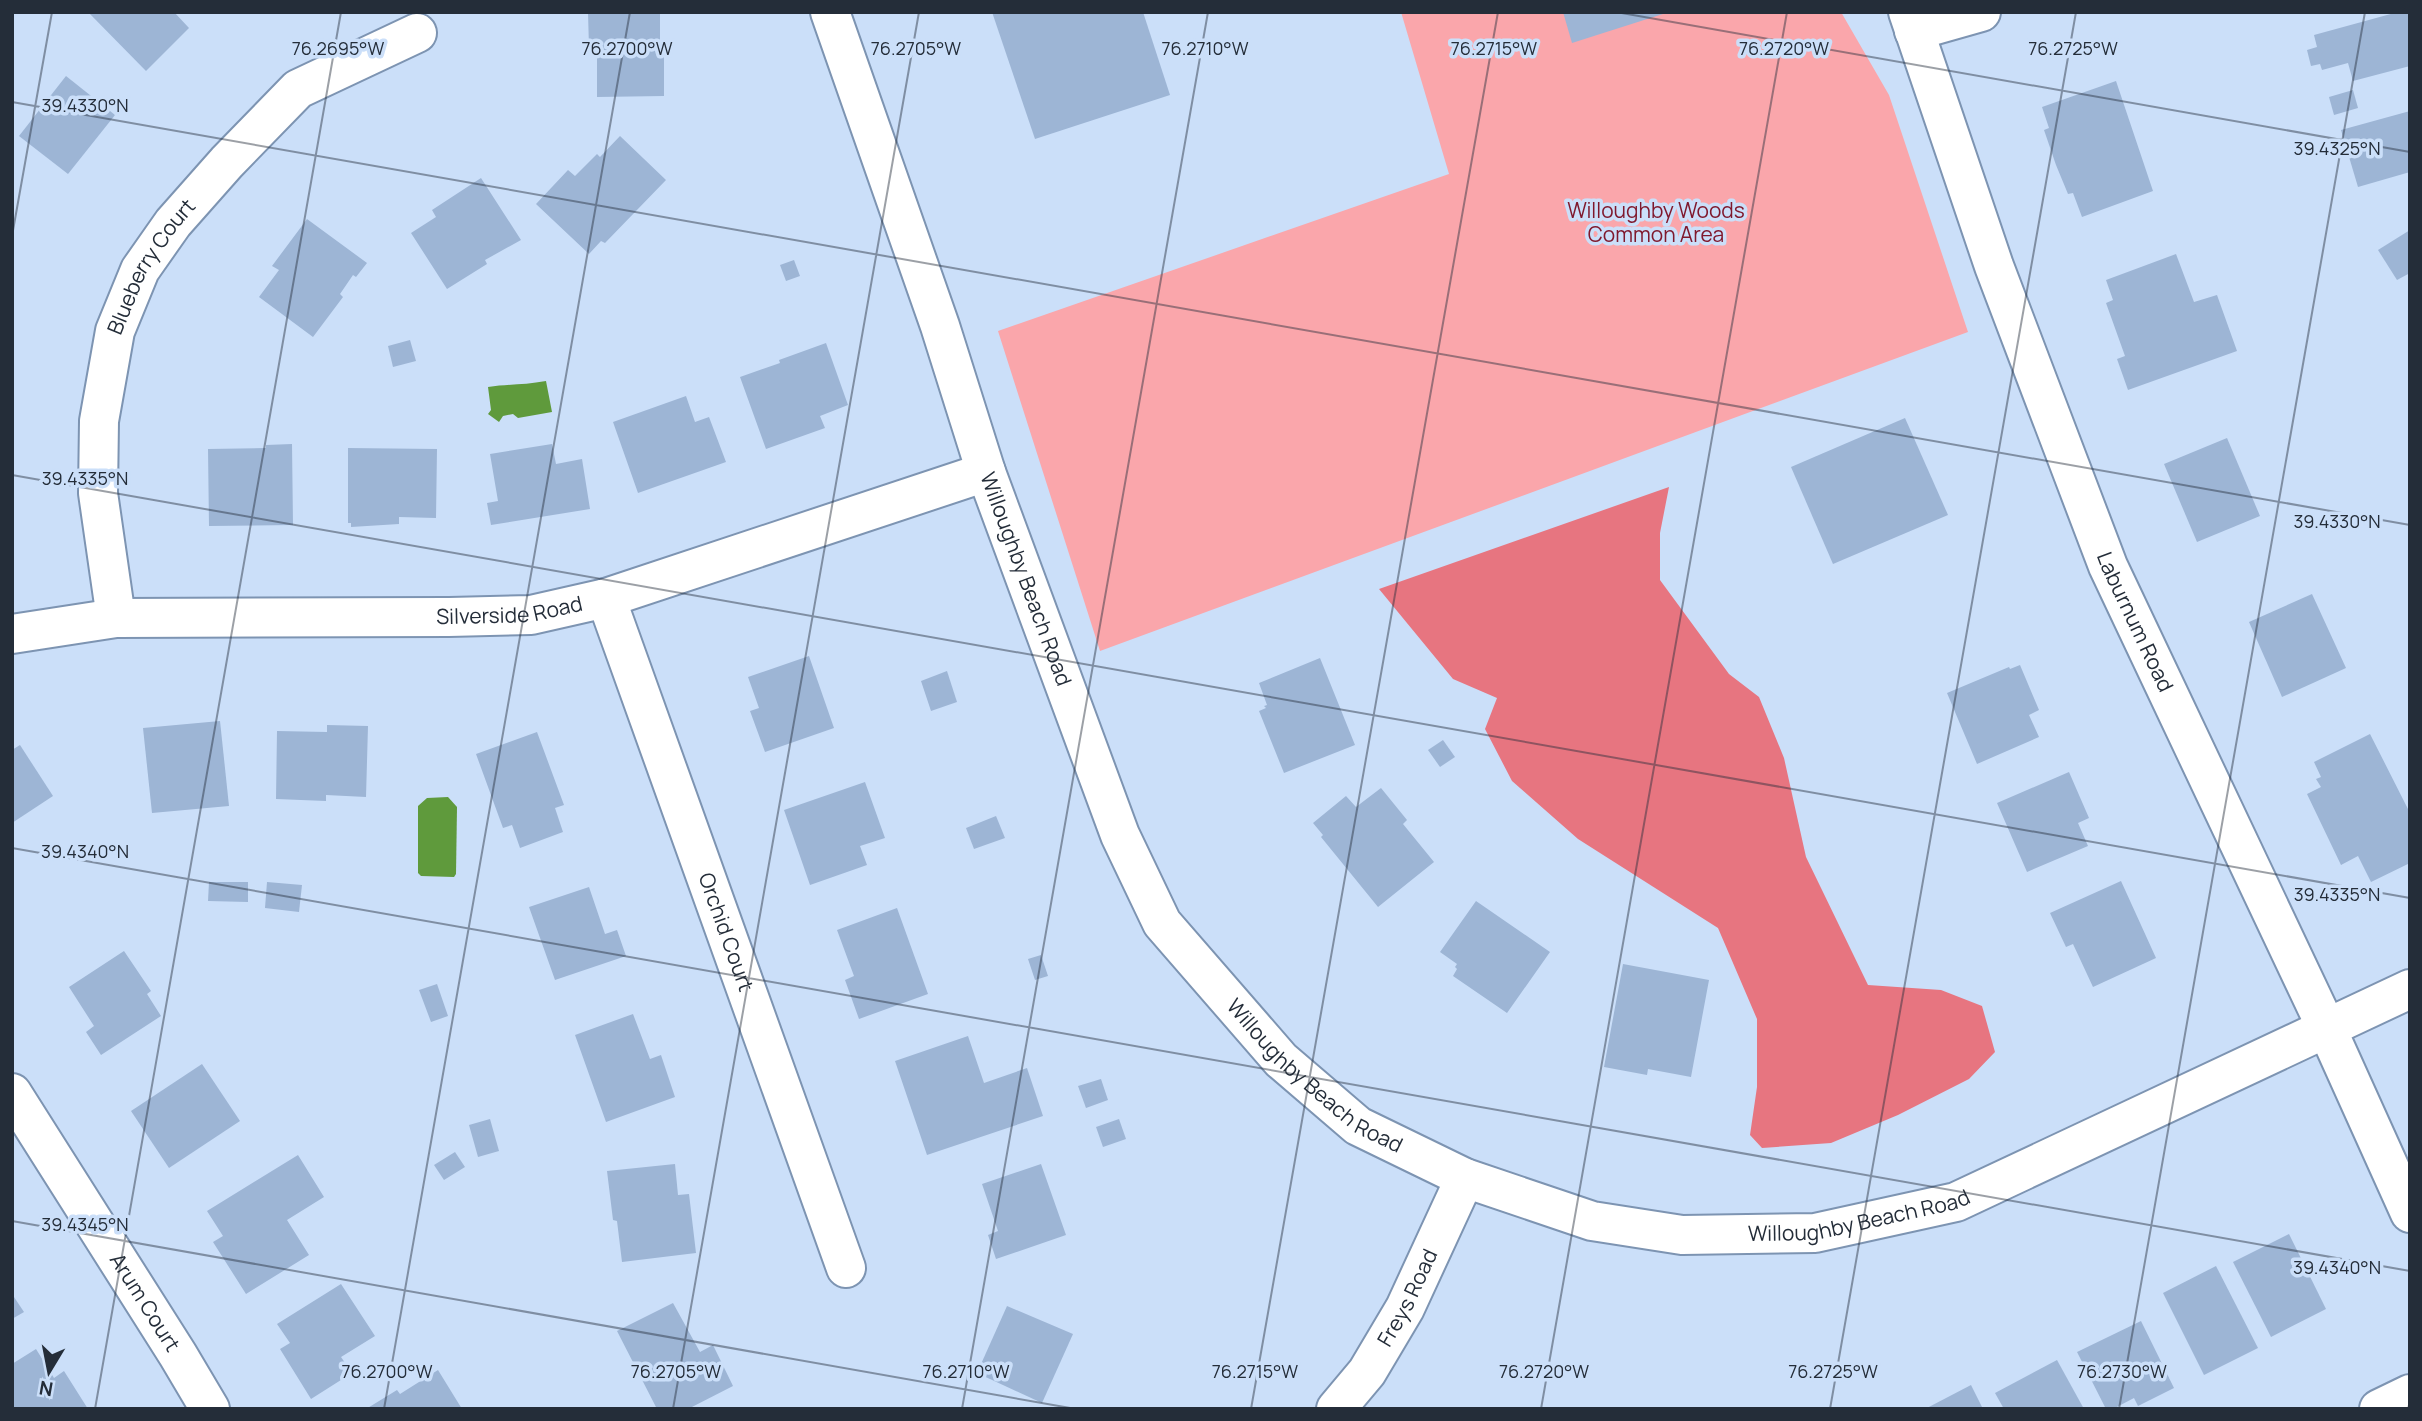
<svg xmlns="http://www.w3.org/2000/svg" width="2422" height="1421" viewBox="0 0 2422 1421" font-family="Manrope,sans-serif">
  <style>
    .green { fill: #faa6ab }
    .forest { fill: #e77580 }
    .water { fill: #5f9a3c }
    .building { fill: #9db5d5 }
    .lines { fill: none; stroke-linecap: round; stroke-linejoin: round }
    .minor-casing { stroke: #7d94b2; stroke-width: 42 }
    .minor { stroke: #fff; stroke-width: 38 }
    .ticks { fill: none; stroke: #242d39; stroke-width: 2; stroke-opacity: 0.45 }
    .labels { text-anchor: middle; stroke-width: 7; stroke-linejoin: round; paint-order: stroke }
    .park-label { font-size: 21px; fill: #7f182d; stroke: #cbdff9 }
    .street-label { font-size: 21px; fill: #242d39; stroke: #cbdff9 }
    .ticks-label { font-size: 18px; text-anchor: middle; fill: #242d39; stroke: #cbdff9; stroke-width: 7; stroke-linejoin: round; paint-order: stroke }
  </style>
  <rect width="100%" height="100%" fill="#cbdff9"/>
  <polygon class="green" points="1401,12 1841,12 1889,95 1968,332 1100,651 998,331 1449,174"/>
  <polygon class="forest" points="1669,487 1660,533 1660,580 1729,674 1759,697 1784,758 1806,857 1868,985 1941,990 1982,1006 1995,1052 1969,1079 1898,1115 1831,1143 1762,1148 1750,1135 1757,1087 1757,1019 1718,928 1578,839 1512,781 1485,729 1497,698 1453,679 1379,589"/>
  <g class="water">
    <path d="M 546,381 L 552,412 L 518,418 L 513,414 L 503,416 L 499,422 L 488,414 L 491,410 L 488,387 C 508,384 525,385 546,381 Z"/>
    <polygon points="448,797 457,807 456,874 454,877 421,876 418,873 418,806 427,798"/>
  </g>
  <g class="building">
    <polygon points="88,12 174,12 189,28 146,71"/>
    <polygon points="588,12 660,12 660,46 664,46 664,96 597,97 597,48 589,48"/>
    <polygon points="992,12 1143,12 1170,95 1035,139"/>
    <polygon points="1563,12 1666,12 1666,13 1572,43"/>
    <polygon points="2398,12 2410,12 2410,66 2353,81 2348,63 2322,70 2320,64 2311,66 2307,50 2317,47 2314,35"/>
    <polygon points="66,76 115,115 68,174 19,136"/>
    <polygon points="2116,81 2153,191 2082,217 2073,193 2068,194 2056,165 2044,130 2049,128 2042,107"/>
    <polygon points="2353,90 2358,108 2334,115 2329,97"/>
    <polygon points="2410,111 2410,172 2358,187 2341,130"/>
    <polygon points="620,136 666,180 605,243 601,241 589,254 536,204 568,170 575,176 597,154 600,157"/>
    <polygon points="481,178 521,240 485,260 487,264 447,289 411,233 436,217 432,210"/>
    <polygon points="307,219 367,263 356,277 353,275 340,294 343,297 313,337 259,297 279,270 272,266"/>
    <polygon points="2410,230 2410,273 2397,280 2378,250"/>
    <polygon points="2176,254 2194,302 2217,295 2237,351 2128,390 2117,359 2125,356 2106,303 2113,300 2106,280"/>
    <polygon points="794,260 800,276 786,281 780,265"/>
    <polygon points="410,340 416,361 393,367 388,346"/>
    <polygon points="826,343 848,405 820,416 825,428 766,449 740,377 780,363 779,360"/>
    <polygon points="686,396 695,422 709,417 726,462 638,493 613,422"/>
    <polygon points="1905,418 1948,515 1833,564 1791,467"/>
    <polygon points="2227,438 2260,516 2197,542 2164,464"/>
    <polygon points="292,444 293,525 209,526 208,449 266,448 266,445"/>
    <polygon points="552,444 556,464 582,459 590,509 491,525 487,503 498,501 490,454"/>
    <polygon points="348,448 437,449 436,518 399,517 399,524 351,527 351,523 348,523"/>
    <polygon points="2312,594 2346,668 2282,697 2249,622"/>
    <polygon points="809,656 834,728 765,752 750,711 759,708 748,677"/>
    <polygon points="1320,658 1355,745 1284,773 1259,711 1266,708 1264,706 1267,705 1259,683"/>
    <polygon points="2020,665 2039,710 2029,715 2039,737 1977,764 1947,693 2009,667 2010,669"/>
    <polygon points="947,671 957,702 931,711 921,681"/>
    <polygon points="220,721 229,806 152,813 143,728"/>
    <polygon points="327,725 368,726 366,797 326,795 326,801 276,799 277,731 327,732"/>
    <polygon points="537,732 564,805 555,808 563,832 520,848 512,825 503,828 476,754"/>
    <polygon points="2370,734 2410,813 2410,863 2371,882 2358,856 2341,865 2307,794 2321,787 2316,779 2321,777 2314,762"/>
    <polygon points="1443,740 1455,757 1440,767 1428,750"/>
    <polygon points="20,745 53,796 12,823 12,750"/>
    <polygon points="2069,772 2089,818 2078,823 2088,846 2027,872 1997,803"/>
    <polygon points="865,782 885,838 860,846 867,865 810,885 784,810"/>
    <polygon points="1381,788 1407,820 1403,824 1434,862 1378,907 1321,837 1323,835 1313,823 1346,796 1356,807"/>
    <polygon points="996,816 1005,838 974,849 966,828"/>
    <polygon points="2121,881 2156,958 2093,987 2073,944 2066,947 2050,913"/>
    <polygon points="209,882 248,882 248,902 208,901"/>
    <polygon points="267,882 302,885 299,912 265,908"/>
    <polygon points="589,887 605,934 617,930 626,956 555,980 529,907"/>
    <polygon points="1476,901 1550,952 1507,1013 1453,976 1457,969 1455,967 1457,964 1440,952"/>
    <polygon points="897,908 928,994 859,1019 845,980 854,976 837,930"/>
    <polygon points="124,951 151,991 147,994 161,1016 101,1055 86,1032 94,1026 69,987"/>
    <polygon points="1041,955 1048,976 1035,980 1028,959"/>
    <polygon points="1623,964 1709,980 1691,1077 1648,1069 1647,1075 1604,1067"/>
    <polygon points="437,984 448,1016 431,1022 419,990"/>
    <polygon points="633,1014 650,1059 661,1055 675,1097 606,1122 575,1035"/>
    <polygon points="968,1036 984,1083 1027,1068 1043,1116 927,1155 895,1061"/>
    <polygon points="202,1064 240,1121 169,1168 131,1111"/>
    <polygon points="1101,1079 1108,1100 1086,1108 1078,1086"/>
    <polygon points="490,1119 499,1151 478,1157 469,1125"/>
    <polygon points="1119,1119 1126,1139 1103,1147 1096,1127"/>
    <polygon points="455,1152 465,1167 444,1180 434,1165"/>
    <polygon points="298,1155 324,1197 287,1220 309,1255 246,1294 213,1242 223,1236 207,1211"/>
    <polygon points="675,1164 678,1195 689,1194 696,1253 622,1262 617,1221 613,1220 607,1171"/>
    <polygon points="1041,1164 1066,1235 996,1259 988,1235 998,1231 982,1184"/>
    <polygon points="2289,1234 2326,1309 2271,1337 2233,1262"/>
    <polygon points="2216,1266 2258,1348 2204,1375 2163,1293"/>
    <polygon points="341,1284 375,1336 341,1357 352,1373 311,1399 280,1349 290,1343 277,1324"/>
    <polygon points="12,1294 24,1312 12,1319"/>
    <polygon points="673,1303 700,1352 713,1345 733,1386 688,1409 657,1409 617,1331"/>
    <polygon points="1007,1306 1073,1334 1042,1403 977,1373"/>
    <polygon points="2141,1321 2174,1388 2138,1406 2134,1398 2113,1409 2106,1409 2077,1352"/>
    <polygon points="36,1349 54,1378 64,1371 88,1409 12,1409 12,1364"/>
    <polygon points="2057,1360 2084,1409 2004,1409 1995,1393"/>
    <polygon points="438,1370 462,1409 366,1409 397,1390 400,1394"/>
    <polygon points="1971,1385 1983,1409 1925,1409"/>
  </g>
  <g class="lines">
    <g class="minor-casing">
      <g id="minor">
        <path id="s1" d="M 830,12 L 940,326 L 986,472 L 1120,835 L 1162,923 L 1281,1060 L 1358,1126 L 1465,1178 L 1592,1221 L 1682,1235 L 1815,1233 L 1956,1202 L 2410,989"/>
        <path id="s2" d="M 1908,12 L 1994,266 L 2108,566 L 2327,1029 L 2410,1213"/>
        <polyline points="1914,31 1981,12"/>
        <path id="s3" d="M 606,598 L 846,1268"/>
        <path id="s4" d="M 116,618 L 98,493 L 99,421 L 115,331 L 140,270 L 173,223 L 227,162 L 298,89 L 417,33"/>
        <path id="s5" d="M 12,634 L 116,618 L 449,617 L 531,615 L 606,598 L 986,472"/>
        <path id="s6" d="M 12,1093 L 178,1355 L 210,1409"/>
        <path id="s7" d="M 1336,1409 L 1367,1372 L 1405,1308 L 1465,1178"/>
        <polyline points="2379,1409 2410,1394"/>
      </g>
    </g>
    <use href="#minor" class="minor"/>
  </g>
  <path class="ticks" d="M 1616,12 L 2410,152M 12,102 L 2410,525M 12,236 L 52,12M 12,475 L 2410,898M 12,848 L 2410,1271M 12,1221 L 1076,1409M 95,1409 L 341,12M 384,1409 L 630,12M 673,1409 L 919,12M 962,1409 L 1208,12M 1251,1409 L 1498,12M 1541,1409 L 1787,12M 1830,1409 L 2076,12M 2119,1409 L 2365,12M 2408,1409 L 2410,1401"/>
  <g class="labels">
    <g class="park-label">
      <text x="1656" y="218">Willoughby Woods<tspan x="1656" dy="24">Common Area</tspan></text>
    </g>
    <g class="street-label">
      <text dy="7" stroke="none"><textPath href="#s4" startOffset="364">Blueberry Court</textPath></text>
      <text dy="7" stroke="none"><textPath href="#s1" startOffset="600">Willoughby Beach Road</textPath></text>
      <text dy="7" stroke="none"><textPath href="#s5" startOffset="499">Silverside Road</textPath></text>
      <text dy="7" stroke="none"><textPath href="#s2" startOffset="651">Laburnum Road</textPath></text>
      <text dy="7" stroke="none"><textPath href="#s3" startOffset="355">Orchid Court</textPath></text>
      <text dy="7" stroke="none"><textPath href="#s1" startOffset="1188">Willoughby Beach Road</textPath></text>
      <text dy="7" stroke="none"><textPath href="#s1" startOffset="1776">Willoughby Beach Road</textPath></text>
      <text dy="7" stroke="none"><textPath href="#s7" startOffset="133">Freys Road</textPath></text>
      <text dy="7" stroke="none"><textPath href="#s6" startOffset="248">Arum Court</textPath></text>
    </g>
  </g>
  <g class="ticks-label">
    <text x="338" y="55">76.2695°W</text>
    <text x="627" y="55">76.2700°W</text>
    <text x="916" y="55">76.2705°W</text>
    <text x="1205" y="55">76.2710°W</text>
    <text x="1494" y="55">76.2715°W</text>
    <text x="1784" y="55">76.2720°W</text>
    <text x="2073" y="55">76.2725°W</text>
    <text x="85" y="112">39.4330°N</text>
    <text x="2337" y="155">39.4325°N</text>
    <text x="85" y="485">39.4335°N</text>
    <text x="2337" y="528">39.4330°N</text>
    <text x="85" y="858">39.4340°N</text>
    <text x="2337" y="901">39.4335°N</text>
    <text x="85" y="1231">39.4345°N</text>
    <text x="2337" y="1274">39.4340°N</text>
    <text x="387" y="1378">76.2700°W</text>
    <text x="676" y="1378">76.2705°W</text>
    <text x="966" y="1378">76.2710°W</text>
    <text x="1255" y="1378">76.2715°W</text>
    <text x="1544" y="1378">76.2720°W</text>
    <text x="1833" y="1378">76.2725°W</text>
    <text x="2122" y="1378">76.2730°W</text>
  </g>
  <rect width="2422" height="1421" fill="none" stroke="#242d39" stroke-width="28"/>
  <g transform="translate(49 1372) rotate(190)" stroke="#cbdff9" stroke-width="5" paint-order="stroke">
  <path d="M0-5L12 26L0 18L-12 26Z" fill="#242d39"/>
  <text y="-10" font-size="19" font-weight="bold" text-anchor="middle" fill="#242d39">N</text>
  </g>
</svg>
